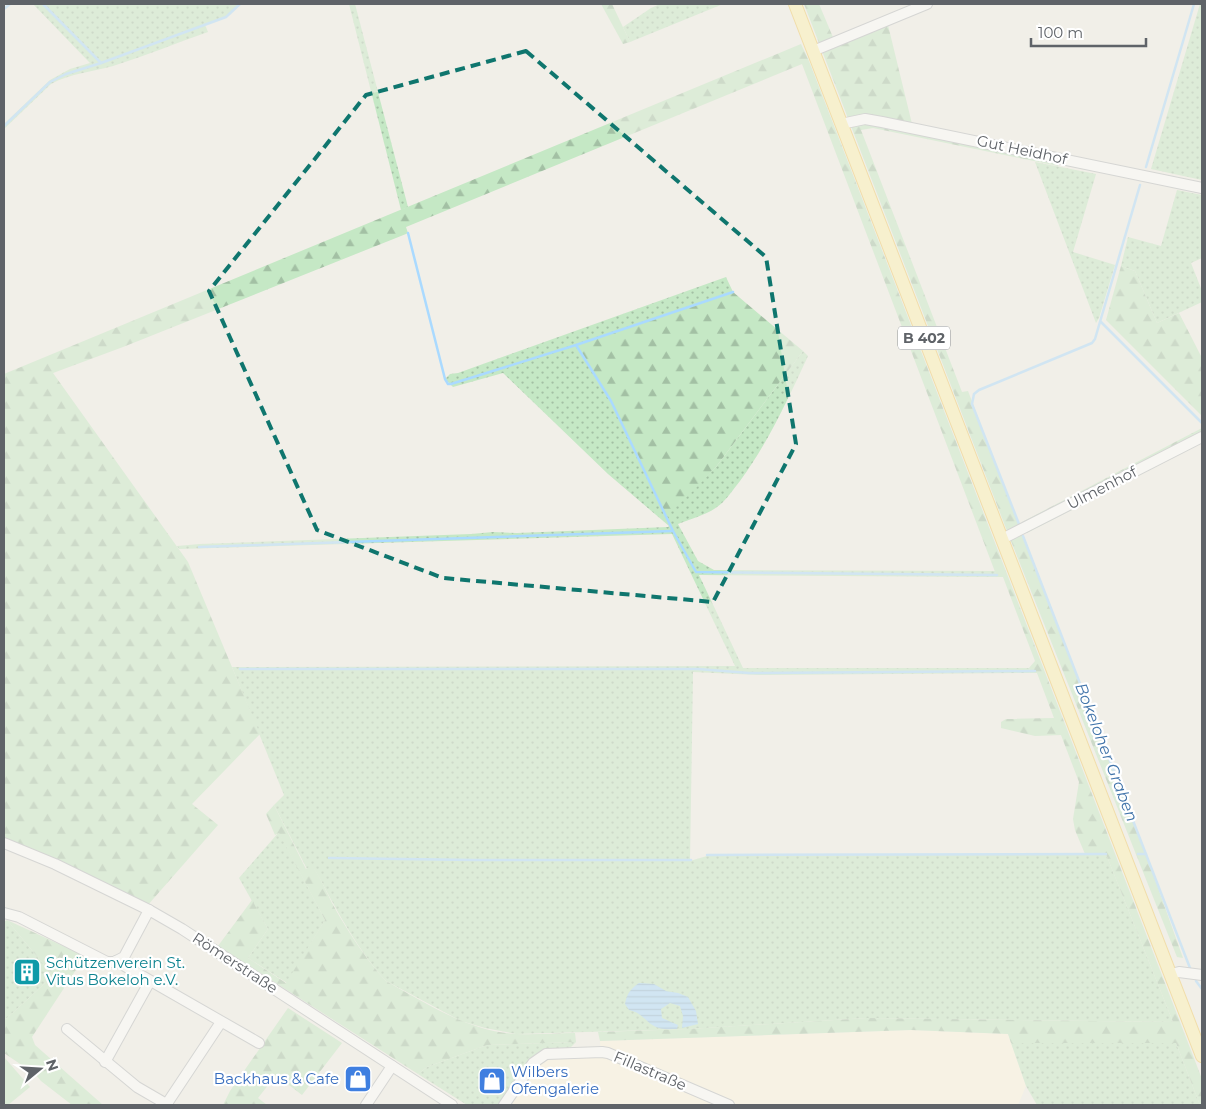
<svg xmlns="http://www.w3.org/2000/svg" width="1206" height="1109" viewBox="0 0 1206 1109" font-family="Montserrat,sans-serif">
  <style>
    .commercial { fill: #fef7e0 }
    .grass { fill: url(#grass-dots) }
    .forest { fill: url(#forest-firs) }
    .park { fill: #c5e8c5 }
    .water { fill: url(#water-rules) }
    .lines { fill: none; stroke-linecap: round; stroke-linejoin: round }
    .stream { stroke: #aadaff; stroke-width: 2.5 }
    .minor-casing { stroke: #b5b8bc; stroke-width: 12 }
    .major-casing { stroke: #f2c960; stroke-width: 14 }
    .minor { stroke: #fff; stroke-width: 10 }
    .major { stroke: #fff2af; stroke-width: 12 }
    .marked { fill: none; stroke: #0f766e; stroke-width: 4; stroke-dasharray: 10 6; stroke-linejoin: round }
    .labels { text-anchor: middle; stroke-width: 4.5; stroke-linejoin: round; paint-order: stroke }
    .shield { fill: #fff; stroke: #8f9295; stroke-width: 1 }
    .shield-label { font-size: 14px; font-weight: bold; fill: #5f6368 }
    .street-label { font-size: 15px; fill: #5f6368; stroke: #fff }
    .culture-label { font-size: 15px; fill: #0d838f; stroke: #fff; text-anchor: start }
    .shop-label { font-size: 15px; fill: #366cbe; stroke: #fff; text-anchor: start }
    .water-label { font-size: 16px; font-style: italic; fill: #4174aa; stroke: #fff }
  </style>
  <defs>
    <pattern id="grass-dots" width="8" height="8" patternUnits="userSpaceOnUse" patternTransform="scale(1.25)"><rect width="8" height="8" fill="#c5e8c5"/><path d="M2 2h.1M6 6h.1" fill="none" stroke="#a3c0a4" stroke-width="1.8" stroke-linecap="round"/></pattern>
    <pattern id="forest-firs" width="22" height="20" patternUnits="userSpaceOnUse" patternTransform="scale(1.25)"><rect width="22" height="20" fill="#c5e8c5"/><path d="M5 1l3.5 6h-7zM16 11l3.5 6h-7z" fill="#a3c0a4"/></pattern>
    <pattern id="water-rules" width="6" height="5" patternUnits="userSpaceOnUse" patternTransform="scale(1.25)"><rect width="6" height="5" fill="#aadaff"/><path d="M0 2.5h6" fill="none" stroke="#8eb4d2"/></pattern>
  </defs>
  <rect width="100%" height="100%" fill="#f1efe8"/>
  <polygon class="commercial" points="911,1030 1008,1034 1026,1086 1018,1105 510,1105 529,1076 540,1063 549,1056 601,1055 600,1041"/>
  <g class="grass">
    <path d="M 33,4 L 240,4 L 226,17 L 205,25 L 208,32 C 176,43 145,56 113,66 C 92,72 71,73 51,84 L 4,129 L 4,124 L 50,80 L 70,69 L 90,63 Z"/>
    <polygon points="349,4 355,4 408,207 401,210"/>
    <polygon points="660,4 723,4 630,42 623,27 651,8"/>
    <polygon points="1200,4 1202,4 1202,180 1151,169"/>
    <polygon points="1035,162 1096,174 1073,252 1115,265 1099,318 1096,323"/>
    <polygon points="1177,190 1202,195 1202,258 1191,263 1202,291 1202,302 1157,323 1135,271 1121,266 1128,237 1161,246"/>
    <path d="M 726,277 L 733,292 L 576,345 L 611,401 L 666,515 L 716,467 L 803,351 L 808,356 C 788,399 768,443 740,481 C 734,488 729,496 723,502 C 711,514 693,518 678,524 L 698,561 L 714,570 L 995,571 L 997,577 L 699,575 L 743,668 L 1029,668 L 1030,673 L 759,675 L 693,672 L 690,861 L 707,856 L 1106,854 L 1173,1022 L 867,1018 L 689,1029 L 516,1034 L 485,1028 L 461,1021 L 386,981 C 367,961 346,927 333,903 C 326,891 320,877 312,866 L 307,869 L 274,805 L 284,795 L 232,667 L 735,666 L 672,534 L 179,549 L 177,546 L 200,544 L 471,534 L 493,532 L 517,533 L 668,527 L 669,526 L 608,474 L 503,373 L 453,387 L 445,379 L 450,374 L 458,373 Z"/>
    <polygon points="279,832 325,920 287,983 248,958 268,929 239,878"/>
    <polygon points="7,920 53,976 6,1019 4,1016 4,922"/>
    <path d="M 576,1042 L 568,1050 C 554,1051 541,1050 531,1060 L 498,1105 L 467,1105 L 418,1074 L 427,1067 L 487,1045 Z"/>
    <polygon points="1011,1043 1176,1043 1200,1105 1037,1105 1026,1086"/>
  </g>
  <g class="forest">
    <polygon points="601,4 612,4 630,42 623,44"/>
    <polygon points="804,4 819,4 835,42 887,21 913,128 1060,158 1058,166 873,128 861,130 962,392 968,391 1146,854 1183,958 1177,957 1009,536"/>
    <polygon points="801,44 809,61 1202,1079 1202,1105 1200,1105 1176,1043 1011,1043 1008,1034 911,1030 600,1041 598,1032 689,1029 867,1018 1173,1022 1106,854 1085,854 1075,830 1073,819 1079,782 1061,735 1035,736 1001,728 1001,722 1006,719 1054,718 1037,673 1030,673 1029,668 1035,661 1003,577 997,577 802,64 406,227 408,233 406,234 123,347 53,373 188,562 260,734 192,804 218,825 147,906 4,841 4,374"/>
    <polygon points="1121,266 1135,271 1157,323 1179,313 1202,358 1202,416 1106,320"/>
    <polygon points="733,292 803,351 716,467 693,491 666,516 611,401 576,345"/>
    <polygon points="1202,428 1202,443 1027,533 1022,522"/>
    <path d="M 274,805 L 306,869 L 312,865 C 320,877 326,891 332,903 C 345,927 367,961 386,981 C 426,1003 469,1032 517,1034 C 536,1035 556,1033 575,1033 L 576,1042 L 487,1045 L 427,1067 L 418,1074 L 218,946 L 252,900 L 268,929 L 248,958 L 286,983 L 325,920 L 279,833 L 275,835 L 266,814 Z"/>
    <polygon points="7,920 85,956 32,1037 35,1045 103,1105 72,1105 41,1081 35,1074 4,1053 4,1016 6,1019 53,976"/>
    <polygon points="288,1008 342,1043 302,1095 276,1075 258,1098 267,1105 223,1105 230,1091"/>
  </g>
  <polygon class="park" points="4,1057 30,1087 8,1105 4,1105"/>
  <path class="water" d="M 639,983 L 654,984 L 666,991 L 678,993 L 688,997 L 696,1011 L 698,1024 L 682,1028 L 683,1016 L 680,1006 L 670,1003 L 661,1009 L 662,1018 L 678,1025 L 677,1029 C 670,1029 662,1030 656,1027 C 645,1022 643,1013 629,1010 L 625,1004 C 627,994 630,989 639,983 Z"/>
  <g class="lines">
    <g class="stream">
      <polyline points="43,4 101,63 226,17 240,4"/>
      <polyline points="4,9 10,4"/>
      <polyline points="4,126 50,82 66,74 101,63"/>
      <polyline points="1146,167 1194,4"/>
      <polyline points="408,233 445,379 448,384 451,384 576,345 733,292"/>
      <polyline points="1101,322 1202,423"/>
      <polyline points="576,345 611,401 673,531 696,572 997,575"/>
      <polyline points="1019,524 972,404 974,394 979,390 1092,343 1095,339 1140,185"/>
      <polyline points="1023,536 1190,968"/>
      <polyline points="199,547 673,531"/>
      <polyline points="240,669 698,669 749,673 1035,671"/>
      <polyline points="1138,854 1146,854"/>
      <polyline points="707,855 1106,854"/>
      <polyline points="329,858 474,860 691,860"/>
      <polyline points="1196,981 1202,989"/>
    </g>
    <g class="minor-casing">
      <g id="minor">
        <polyline points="813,51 927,4"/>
        <polyline points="841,124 865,119 882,122 1202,188"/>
        <polyline points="1002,539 1202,437"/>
        <polyline points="4,843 55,864 149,910 182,929 452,1105"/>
        <polyline points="4,913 19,917 107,962 114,962 124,957 149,910"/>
        <polyline points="116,961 259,1043"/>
        <polyline points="1171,974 1179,972 1202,975"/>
        <polyline points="67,1029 137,1087 168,1105"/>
        <polyline points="105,1062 150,981"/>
        <polyline points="166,1105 221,1022"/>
        <polyline points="366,1105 392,1066"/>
        <polyline points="504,1105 533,1063 546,1054 602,1052 608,1053 729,1105"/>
      </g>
    </g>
    <g class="major-casing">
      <polyline id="major" points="795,4 1202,1056"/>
    </g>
    <use href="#minor" class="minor"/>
    <use href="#major" class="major"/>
  </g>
  <path d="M0 0H1206V1109H0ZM 526,51 L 766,257 L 796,444 L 713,602 L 443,578 L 317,530 L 209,291 L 366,95 Z" fill="#f1efe8" fill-opacity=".55" fill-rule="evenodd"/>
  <path class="marked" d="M 526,51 L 766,257 L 796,444 L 713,602 L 443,578 L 317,530 L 209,291 L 366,95 Z"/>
  <defs>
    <g id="building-square" transform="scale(1.4375)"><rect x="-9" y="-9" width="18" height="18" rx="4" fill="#0f9aa8" stroke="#fff"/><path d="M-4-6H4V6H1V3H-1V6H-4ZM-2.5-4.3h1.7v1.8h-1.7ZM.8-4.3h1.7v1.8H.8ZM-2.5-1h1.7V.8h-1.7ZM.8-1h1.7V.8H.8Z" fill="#fff"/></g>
    <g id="shop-square" transform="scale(1.4375)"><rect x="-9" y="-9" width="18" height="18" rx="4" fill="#3f7fe0" stroke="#fff"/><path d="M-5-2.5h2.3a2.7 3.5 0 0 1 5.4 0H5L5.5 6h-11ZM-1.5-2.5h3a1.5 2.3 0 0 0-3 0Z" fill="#fff"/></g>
  </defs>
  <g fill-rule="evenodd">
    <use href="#building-square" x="27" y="972"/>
    <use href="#shop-square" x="358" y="1079"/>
    <use href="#shop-square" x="492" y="1081"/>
  </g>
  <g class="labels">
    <rect class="shield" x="898" y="326.5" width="52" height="23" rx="4"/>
    <g class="shield-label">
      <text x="924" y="343">B 402</text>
    </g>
    <g class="street-label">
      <text transform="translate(1022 150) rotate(12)" y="5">Gut Heidhof</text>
      <text transform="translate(1102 488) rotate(-27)" y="5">Ulmenhof</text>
      <text transform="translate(235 963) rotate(33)" y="5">Römerstraße</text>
      <text transform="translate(650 1071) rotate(23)" y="5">Fillastraße</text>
    </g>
    <g class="culture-label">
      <text x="46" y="968">Schützenverein St.<tspan x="46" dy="17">Vitus Bokeloh e.V.</tspan></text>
    </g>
    <g class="shop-label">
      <text x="511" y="1077">Wilbers<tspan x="511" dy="17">Ofengalerie</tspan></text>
      <text x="339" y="1084" text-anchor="end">Backhaus &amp; Cafe</text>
    </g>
    <g class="water-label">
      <text transform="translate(1107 752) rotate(69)" y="6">Bokeloher Graben</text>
    </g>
  </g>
  <rect width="1206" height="1109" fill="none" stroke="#5f6368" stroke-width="10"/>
  <g transform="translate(40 1069) rotate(72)" stroke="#ffffff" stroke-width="4" paint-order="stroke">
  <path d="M0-4L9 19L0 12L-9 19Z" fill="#5f6368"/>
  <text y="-8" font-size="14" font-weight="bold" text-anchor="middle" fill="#5f6368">N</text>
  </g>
  <path d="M1031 38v8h115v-8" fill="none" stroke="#5f6368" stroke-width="2.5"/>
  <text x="1038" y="38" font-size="15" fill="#5f6368" stroke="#ffffff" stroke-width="4" paint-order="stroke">100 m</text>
</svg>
